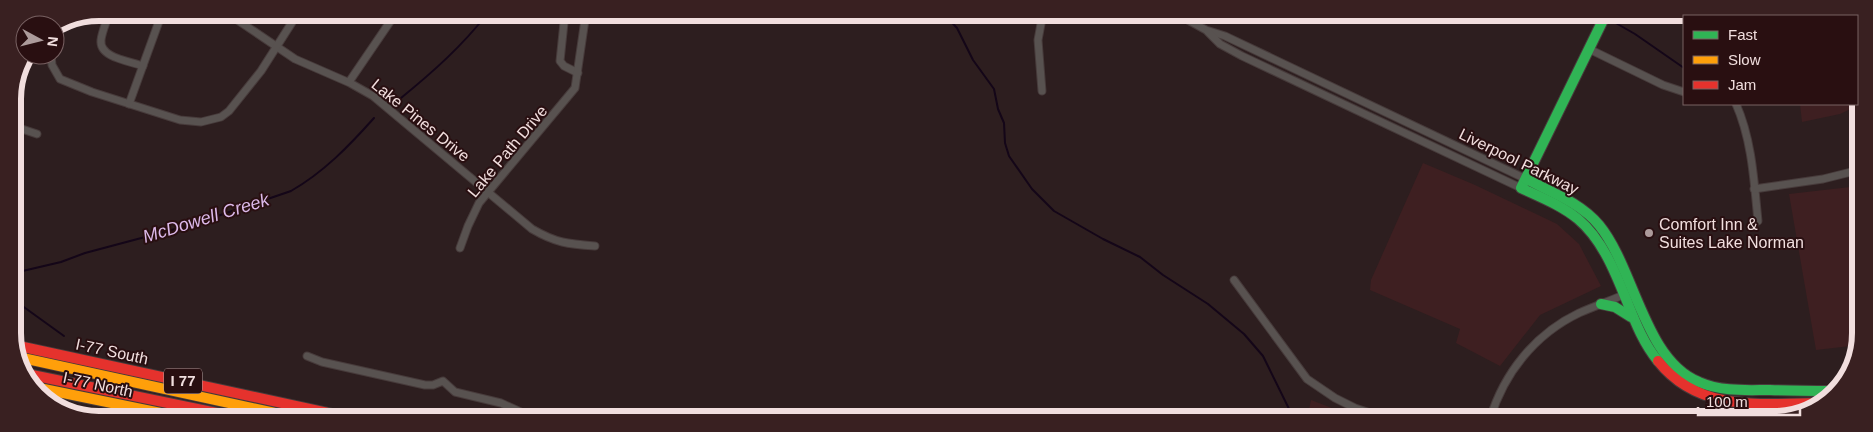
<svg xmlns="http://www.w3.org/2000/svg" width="1873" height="432" viewBox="0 0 1873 432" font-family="Arial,sans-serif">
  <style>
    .built { fill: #3e1f21 }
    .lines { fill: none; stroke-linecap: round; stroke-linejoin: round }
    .stream { stroke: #140618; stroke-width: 2 }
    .street-casing { stroke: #473b3b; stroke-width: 9 }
    .fast-casing { stroke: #473b3b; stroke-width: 12 }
    .slow-casing { stroke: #473b3b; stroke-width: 12 }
    .jam-casing { stroke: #473b3b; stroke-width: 12 }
    .street { stroke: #585250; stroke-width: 7 }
    .fast { stroke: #30b455; stroke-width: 10 }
    .slow { stroke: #ff9f0a; stroke-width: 10 }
    .jam { stroke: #e5322d; stroke-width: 10 }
    .poi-dot { fill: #ac9b9b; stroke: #290f11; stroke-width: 2 }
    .labels { text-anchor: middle; stroke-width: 4; stroke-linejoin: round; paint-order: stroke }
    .shield { fill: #290f11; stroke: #b5a0a0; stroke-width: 1 }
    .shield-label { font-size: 15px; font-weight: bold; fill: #f1dede }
    .street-label { font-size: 16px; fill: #f1dede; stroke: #290f11 }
    .poi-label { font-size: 16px; fill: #f1dede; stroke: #290f11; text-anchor: start }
    .water-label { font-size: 18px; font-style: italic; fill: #dcb9ea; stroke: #290f11 }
    .rim { fill: none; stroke: #f1dede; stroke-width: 6 }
  </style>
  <rect width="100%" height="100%" fill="#2d1e1f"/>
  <g class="built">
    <polygon points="1857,78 1859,82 1859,105 1840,114 1802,122 1800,104 1857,104"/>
    <polygon points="1423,163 1475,185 1557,224 1579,244 1601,286 1540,315 1500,366 1456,343 1460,329 1370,290 1371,280"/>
    <polygon points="1859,186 1859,345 1816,350 1789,194"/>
    <polygon points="1311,400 1342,412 1363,419 1307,419"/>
    <polygon points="1717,411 1791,414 1779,419 1717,419"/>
  </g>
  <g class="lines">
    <g class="stream">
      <polyline points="943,13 957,28 973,60 994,89 998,109 1004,123 1005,143 1009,156 1032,189 1054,211 1103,239 1140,257 1163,275 1208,304 1244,334 1263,356 1294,419"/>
      <polyline points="1607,18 1635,34 1684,68"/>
      <path d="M 401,98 C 434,71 461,47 488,13"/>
      <path d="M 14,273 L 61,262 L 85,253 L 194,224 L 291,191 C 324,172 349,146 374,118"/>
      <polyline points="14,304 21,305 64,336"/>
    </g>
    <g class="street-casing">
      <g id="street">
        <path d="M 109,13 C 107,21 102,31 101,40 C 99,58 130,61 143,66"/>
        <path d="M 227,13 L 295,59 L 350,83 L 373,96 L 532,229 C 556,243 568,244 595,246"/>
        <polyline points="565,13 560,61 564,66 578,73"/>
        <polyline points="1177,14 1206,30 1225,36 1526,179"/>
        <polyline points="1208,32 1220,44 1242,56 1521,188"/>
        <polyline points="55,36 57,25"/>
        <polyline points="1589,49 1663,85 1684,92"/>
        <polyline points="51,55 52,65 60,79 92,92 180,120 201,122 221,117 229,111 261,71 298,13"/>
        <polyline points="349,82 396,13"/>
        <polyline points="1042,91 1038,40 1043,13"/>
        <polyline points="129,104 162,13"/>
        <path d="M 1736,104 C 1752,140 1754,181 1758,221"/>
        <polyline points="13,126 37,134"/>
        <polyline points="1754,189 1823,179 1859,170"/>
        <polyline points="460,248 468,226 479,203 575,88 586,13"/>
        <polyline points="1234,280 1307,379 1335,398 1355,408 1388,419"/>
        <polyline points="307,356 322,362 425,385 433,385 443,381 455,392 501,403 534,418"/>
        <path d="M 1490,419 C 1504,373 1535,334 1579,313 C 1595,306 1612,300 1628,293"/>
      </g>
    </g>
    <g class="fast-casing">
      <g id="fast">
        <path d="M 1606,14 L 1521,188 C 1540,197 1561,205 1578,219 C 1603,240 1616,274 1628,304 C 1636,324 1644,344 1658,361"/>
        <path d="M 1526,179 C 1551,192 1581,203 1599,225 C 1635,269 1644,360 1699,382 C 1722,392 1746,390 1770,390 C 1792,391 1813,391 1835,391"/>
        <polyline points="1601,304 1615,307 1631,317"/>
      </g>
    </g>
    <g class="slow-casing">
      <g id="slow">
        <polyline points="18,357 298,418"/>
        <polyline points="34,387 185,418"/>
      </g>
    </g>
    <g class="jam-casing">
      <g id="jam">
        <polyline points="14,345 351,418"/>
        <path d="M 1658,361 C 1698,412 1760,404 1818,403"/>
        <polyline points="27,374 241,418"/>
      </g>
    </g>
    <use href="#street" class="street"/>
    <use href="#fast" class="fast"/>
    <use href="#slow" class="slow"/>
    <use href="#jam" class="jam"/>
  </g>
  <circle class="poi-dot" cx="1649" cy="233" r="5"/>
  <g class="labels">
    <rect class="shield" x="164" y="368.5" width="38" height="25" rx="4"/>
    <g class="shield-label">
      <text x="183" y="386">I 77</text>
    </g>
    <g class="street-label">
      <text transform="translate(421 120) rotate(39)" y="6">Lake Pines Drive</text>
      <text transform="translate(507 151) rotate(-50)" y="6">Lake Path Drive</text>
      <text transform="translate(1519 161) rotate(26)" y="6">Liverpool Parkway</text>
      <text transform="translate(112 351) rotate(12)" y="6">I-77 South</text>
      <text transform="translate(98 384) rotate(12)" y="6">I-77 North</text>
    </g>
    <g class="poi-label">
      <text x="1659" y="230">Comfort Inn &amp;<tspan x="1659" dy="18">Suites Lake Norman</tspan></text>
    </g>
    <g class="water-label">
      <text transform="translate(206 218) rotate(-17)" y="6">McDowell Creek</text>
    </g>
  </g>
  <path d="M0 0H1873V432H0ZM99 21H1774A78 78 0 0 1 1852 99V333A78 78 0 0 1 1774 411H99A78 78 0 0 1 21 333V99A78 78 0 0 1 99 21Z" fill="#392021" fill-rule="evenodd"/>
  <path class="rim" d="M99 21H1774A78 78 0 0 1 1852 99V333A78 78 0 0 1 1774 411H99A78 78 0 0 1 21 333V99A78 78 0 0 1 99 21Z"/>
  <rect x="1683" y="15" width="175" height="90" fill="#290f11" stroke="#796263"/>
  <rect x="1693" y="31" width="25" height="8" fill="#30b455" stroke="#796263"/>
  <text x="1728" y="40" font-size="15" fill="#f1dede">Fast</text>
  <rect x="1693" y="56" width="25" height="8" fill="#ff9f0a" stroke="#796263"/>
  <text x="1728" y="65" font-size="15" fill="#f1dede">Slow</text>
  <rect x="1693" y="81" width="25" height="8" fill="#e5322d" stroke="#796263"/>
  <text x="1728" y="90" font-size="15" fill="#f1dede">Jam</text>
  <g transform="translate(40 40) rotate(97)"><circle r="24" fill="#290f11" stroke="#796263"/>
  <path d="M0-4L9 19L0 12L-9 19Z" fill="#ac9b9b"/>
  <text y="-8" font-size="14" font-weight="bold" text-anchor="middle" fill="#f1dede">N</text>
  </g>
  <path d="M1698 407v8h102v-8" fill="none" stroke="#f1dede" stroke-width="2.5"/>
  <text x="1706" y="407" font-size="15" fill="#f1dede" stroke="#290f11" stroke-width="4" paint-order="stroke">100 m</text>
</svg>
